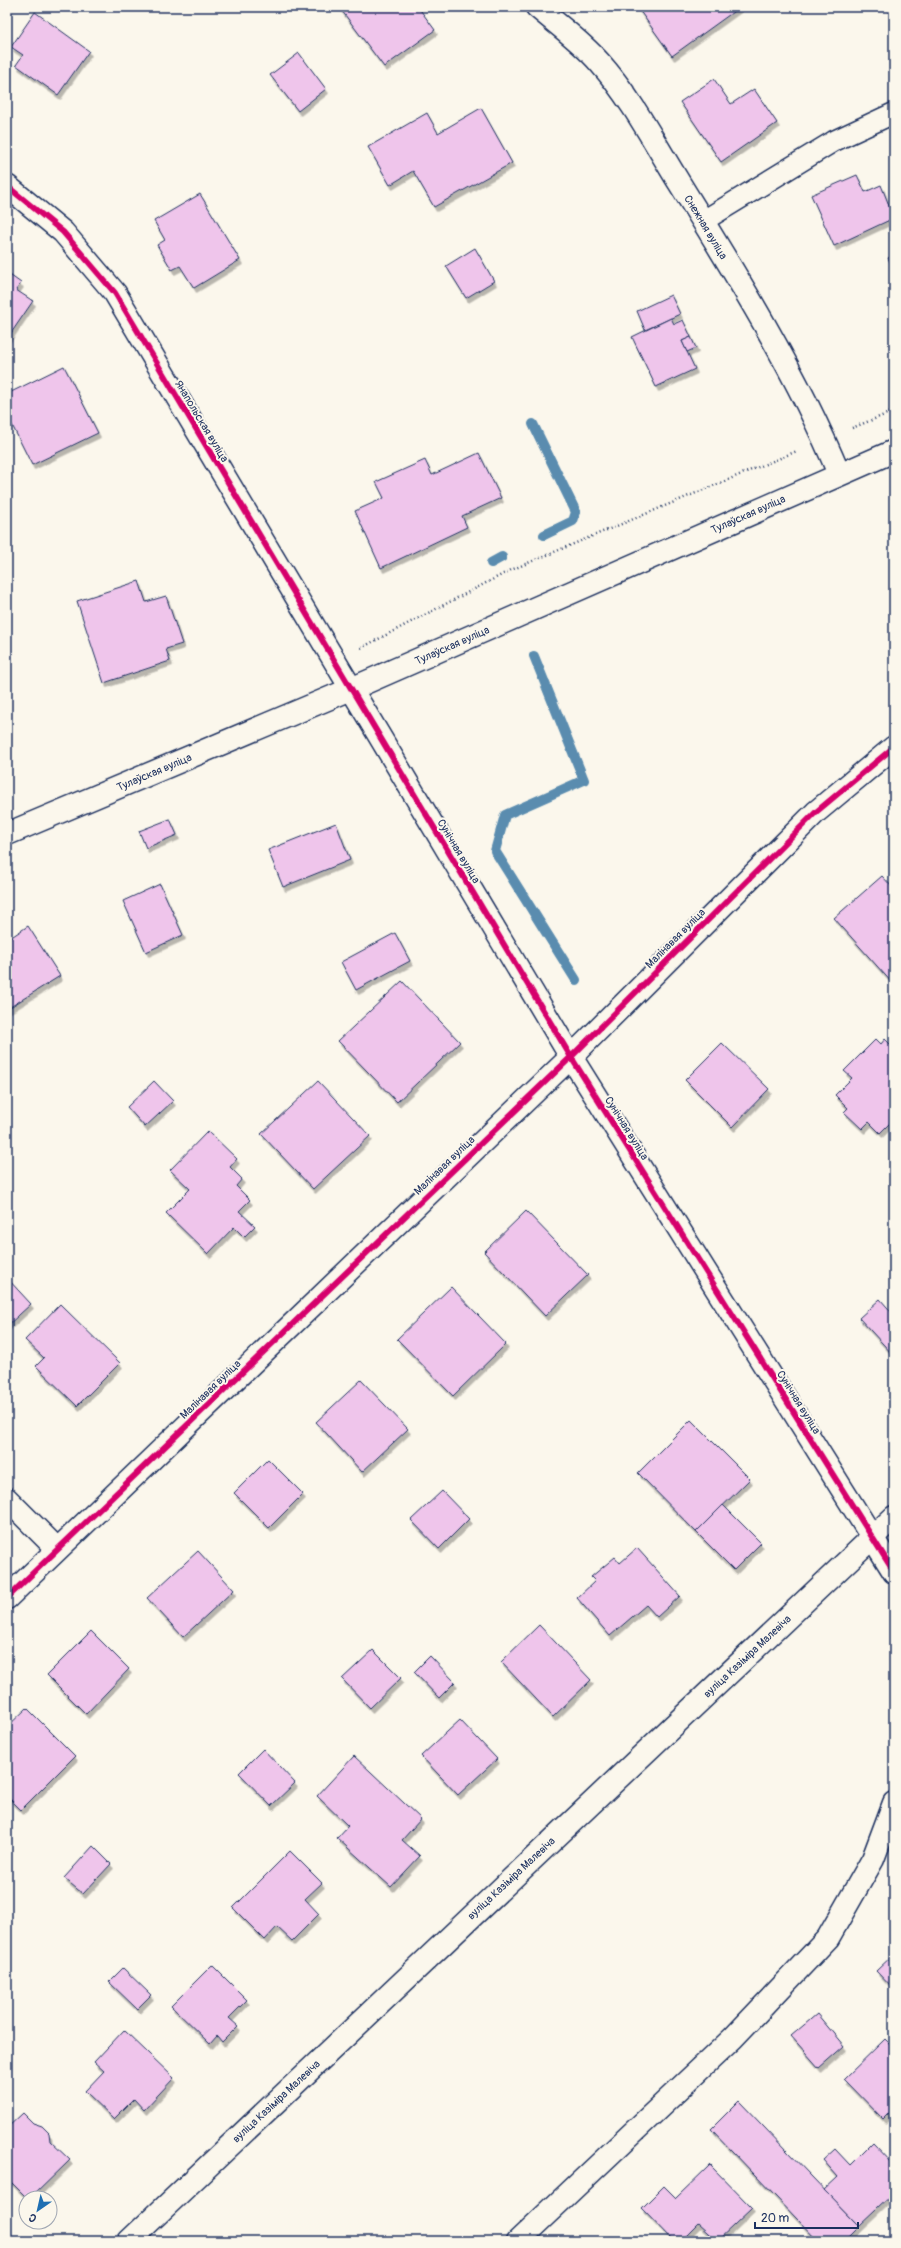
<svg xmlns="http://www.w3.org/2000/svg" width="901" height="2248" viewBox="0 0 901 2248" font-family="Pangolin,sans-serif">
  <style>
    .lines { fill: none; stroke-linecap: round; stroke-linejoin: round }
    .stream { stroke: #5a8caf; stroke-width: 10 }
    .building { fill: #efc5eb; stroke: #1b2f5e; filter: url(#shadow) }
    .lane-casing { stroke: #1b2f5e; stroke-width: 23 }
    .street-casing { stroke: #1b2f5e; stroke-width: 25 }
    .secondary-casing { stroke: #1b2f5e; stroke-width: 25 }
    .path { stroke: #1b2f5e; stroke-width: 2.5; stroke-dasharray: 1 3; stroke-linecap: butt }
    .lane { stroke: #fbf7ec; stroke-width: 20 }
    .street { stroke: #fbf7ec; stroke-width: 22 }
    .secondary { stroke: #fbf7ec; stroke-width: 22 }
    .cycleway-casing { stroke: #fbf7ec; stroke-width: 8 }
    .cycleway { stroke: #d6006c; stroke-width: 6 }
    .labels { text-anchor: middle; stroke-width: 4; stroke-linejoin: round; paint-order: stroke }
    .street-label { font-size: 11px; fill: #1b2f5e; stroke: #fbf7ec }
  </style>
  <defs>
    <filter id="shadow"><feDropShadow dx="2.5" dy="4.5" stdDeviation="0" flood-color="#0004"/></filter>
  </defs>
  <rect width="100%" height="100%" fill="#fbf7ec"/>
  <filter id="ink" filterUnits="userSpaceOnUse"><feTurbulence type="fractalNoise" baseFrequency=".025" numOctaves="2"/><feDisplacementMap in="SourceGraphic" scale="8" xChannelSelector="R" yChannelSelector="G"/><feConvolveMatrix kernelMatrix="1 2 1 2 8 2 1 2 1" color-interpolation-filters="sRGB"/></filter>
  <g filter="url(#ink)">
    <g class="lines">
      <g class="stream">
        <polyline points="533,424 576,512 573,521 544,535"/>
        <polyline points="491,563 502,557"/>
        <polyline points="534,656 584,780 505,815 495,851 576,980"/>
      </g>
    </g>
    <g class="building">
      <polygon points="339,7 418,7 435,30 384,67"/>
      <polygon points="637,7 740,7 672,56"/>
      <polygon points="35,12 89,51 58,95 16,65 23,55 11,47"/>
      <polygon points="299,53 326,89 298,111 270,75"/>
      <polygon points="714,79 731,104 754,89 777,123 721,162 680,102"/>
      <polygon points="481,108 512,163 434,207 413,171 390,185 368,147 427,113 438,133"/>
      <polygon points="857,175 865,192 881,185 894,218 834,246 811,195"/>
      <polygon points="200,194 240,260 194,288 180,266 172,270 157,245 165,240 154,221"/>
      <polygon points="475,248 494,281 466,298 446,266"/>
      <polygon points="894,255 894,270 888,258"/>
      <polygon points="7,273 21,283 16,290 33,301 7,339"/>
      <polygon points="671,295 680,314 645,330 637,311"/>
      <polygon points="671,318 674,324 683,320 691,337 682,341 695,369 656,387 632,337"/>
      <polygon points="691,337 696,348 687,352 682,341"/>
      <polygon points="64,366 98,433 32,465 7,415 7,394"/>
      <polygon points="479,453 501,498 462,516 467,527 381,568 355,511 384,498 376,482 425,460 432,475"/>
      <polygon points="139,581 146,602 166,596 182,644 166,649 170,661 104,683 77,601"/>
      <polygon points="170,819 177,835 146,848 139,831"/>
      <polygon points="336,823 350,860 283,887 268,850"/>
      <polygon points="882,876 894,889 894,985 834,918"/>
      <polygon points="160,884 183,935 146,952 123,901"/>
      <polygon points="28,926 60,976 7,1009 7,940"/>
      <polygon points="395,933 410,961 356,990 341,962"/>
      <polygon points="402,981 460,1042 397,1102 338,1041"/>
      <polygon points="876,1039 881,1044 885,1039 894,1048 894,1119 880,1133 869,1122 862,1129 844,1112 848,1108 835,1095 852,1078 844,1071"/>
      <polygon points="722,1043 769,1089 732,1127 685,1080"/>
      <polygon points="154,1081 173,1101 145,1127 127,1107"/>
      <polygon points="318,1081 370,1136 313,1189 261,1134"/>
      <polygon points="208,1131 237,1159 230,1167 242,1179 236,1186 250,1200 239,1211 255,1226 244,1237 234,1227 208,1254 166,1213 190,1189 170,1170"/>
      <polygon points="526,1211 588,1275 545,1316 484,1252"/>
      <polygon points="7,1278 31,1304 7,1326"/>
      <polygon points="451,1287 506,1344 453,1396 397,1339"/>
      <polygon points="880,1299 894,1315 894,1356 859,1318"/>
      <polygon points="60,1304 120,1363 77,1406 36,1366 44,1358 25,1340"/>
      <polygon points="361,1380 408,1429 362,1472 316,1422"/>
      <polygon points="691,1420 750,1479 696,1532 638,1473"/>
      <polygon points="268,1459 303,1494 269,1528 234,1493"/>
      <polygon points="442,1491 469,1519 439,1549 411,1520"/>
      <polygon points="723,1505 761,1543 734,1570 696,1532"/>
      <polygon points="637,1548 680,1596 657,1617 646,1605 610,1636 577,1598 595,1581 591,1577 615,1557 620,1563"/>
      <polygon points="198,1551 234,1590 183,1637 147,1598"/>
      <polygon points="539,1625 591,1680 553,1717 501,1662"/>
      <polygon points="91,1631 129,1669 86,1714 47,1675"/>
      <polygon points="373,1650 401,1678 370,1708 342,1679"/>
      <polygon points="430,1656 455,1682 439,1698 414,1672"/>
      <polygon points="27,1708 75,1756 21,1810 7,1796 7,1727"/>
      <polygon points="460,1720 497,1759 458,1795 421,1756"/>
      <polygon points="263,1749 295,1783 271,1806 239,1773"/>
      <polygon points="354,1756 421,1819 402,1840 420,1856 391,1887 337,1838 348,1826 317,1796"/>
      <polygon points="93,1846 111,1864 83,1894 64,1878"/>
      <polygon points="290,1851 322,1883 305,1899 319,1914 292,1941 277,1927 265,1940 233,1908"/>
      <polygon points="894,1954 894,1990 876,1971"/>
      <polygon points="212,1965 247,2000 229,2018 238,2026 222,2042 217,2036 210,2044 171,2006"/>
      <polygon points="123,1968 151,1995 137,2009 109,1982"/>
      <polygon points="817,2014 844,2046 819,2068 791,2036"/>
      <polygon points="124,2030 174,2078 144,2110 134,2099 114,2119 85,2091 104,2071 94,2062"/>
      <polygon points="885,2039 894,2048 894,2108 883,2119 844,2079"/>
      <polygon points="739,2101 859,2226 844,2241 818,2241 711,2129"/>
      <polygon points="23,2113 33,2123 42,2126 49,2133 50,2141 70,2160 31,2198 27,2198 7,2178 7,2128"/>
      <polygon points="872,2143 894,2166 894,2193 859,2226 824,2190 838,2177 823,2160 835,2149 850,2165"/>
      <polygon points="710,2165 752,2208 717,2241 698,2224 681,2241 674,2241 642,2208 664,2186 676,2198"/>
    </g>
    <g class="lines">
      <g class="lane-casing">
        <polyline id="lane" points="703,221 834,141 894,113"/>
      </g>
      <g class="street-casing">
        <g id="street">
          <path d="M 537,7 C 558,25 582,42 600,63 C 632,99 655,144 680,184 C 737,276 798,375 839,474"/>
          <polyline points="7,186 63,232 115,293 571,1057 894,1572"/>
          <polyline points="7,1499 57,1549"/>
          <polyline points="7,1598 571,1057 816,812 894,747"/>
          <polyline points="129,2241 894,1517"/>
          <polyline points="518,2241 733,2038 828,1938 873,1859 894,1803"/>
        </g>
      </g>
      <g class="secondary-casing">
        <polyline id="secondary" points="7,834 351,689 894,451"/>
      </g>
      <g class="path">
        <polyline points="852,428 894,411"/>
        <polyline points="361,648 511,570 797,451"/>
      </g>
      <use href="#lane" class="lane"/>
      <use href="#street" class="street"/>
      <use href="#secondary" class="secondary"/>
      <g class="cycleway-casing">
        <g id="cycleway">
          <polyline points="7,186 63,232 115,293 571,1057 894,1572"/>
          <polyline points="7,1598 571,1057 816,812 894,747"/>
        </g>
      </g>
      <use href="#cycleway" class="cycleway"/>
    </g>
  </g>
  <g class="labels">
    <g class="street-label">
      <text transform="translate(706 227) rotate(59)" y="4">Снежная вуліца</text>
      <text transform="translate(202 421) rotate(59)" y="4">Янапольская вуліца</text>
      <text transform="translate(748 514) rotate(-24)" y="4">Тулаўская вуліца</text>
      <text transform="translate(452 645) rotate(-24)" y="4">Тулаўская вуліца</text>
      <text transform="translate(154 772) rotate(-23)" y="4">Тулаўская вуліца</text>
      <text transform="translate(459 851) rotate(59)" y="4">Сунічная вуліца</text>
      <text transform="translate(675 938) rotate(-45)" y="4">Малінавая вуліца</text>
      <text transform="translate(627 1128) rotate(58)" y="4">Сунічная вуліца</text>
      <text transform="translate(444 1165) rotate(-44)" y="4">Малінавая вуліца</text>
      <text transform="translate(210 1389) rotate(-44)" y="4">Малінавая вуліца</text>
      <text transform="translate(799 1402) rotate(58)" y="4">Сунічная вуліца</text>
      <text transform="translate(747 1656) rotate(-43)" y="4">вуліца Казіміра Малевіча</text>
      <text transform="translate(511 1878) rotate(-43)" y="4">вуліца Казіміра Малевіча</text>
      <text transform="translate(276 2101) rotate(-43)" y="4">вуліца Казіміра Малевіча</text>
    </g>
  </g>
  <rect width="901" height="2248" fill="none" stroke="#fbf7ec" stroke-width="24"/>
  <rect x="12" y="12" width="877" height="2224" fill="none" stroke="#1b2f5e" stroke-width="1.5" filter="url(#ink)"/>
  <g transform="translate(38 2210) rotate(214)"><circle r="19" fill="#fbf7ec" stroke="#a1a7b3"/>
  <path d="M0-3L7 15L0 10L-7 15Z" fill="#1f6fb2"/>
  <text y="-6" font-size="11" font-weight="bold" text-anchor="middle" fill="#1b2f5e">С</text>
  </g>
  <path d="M755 2222v6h103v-6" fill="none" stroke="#1b2f5e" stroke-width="2"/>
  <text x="761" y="2222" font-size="12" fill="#1b2f5e" stroke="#fbf7ec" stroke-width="3" paint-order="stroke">20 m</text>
</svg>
